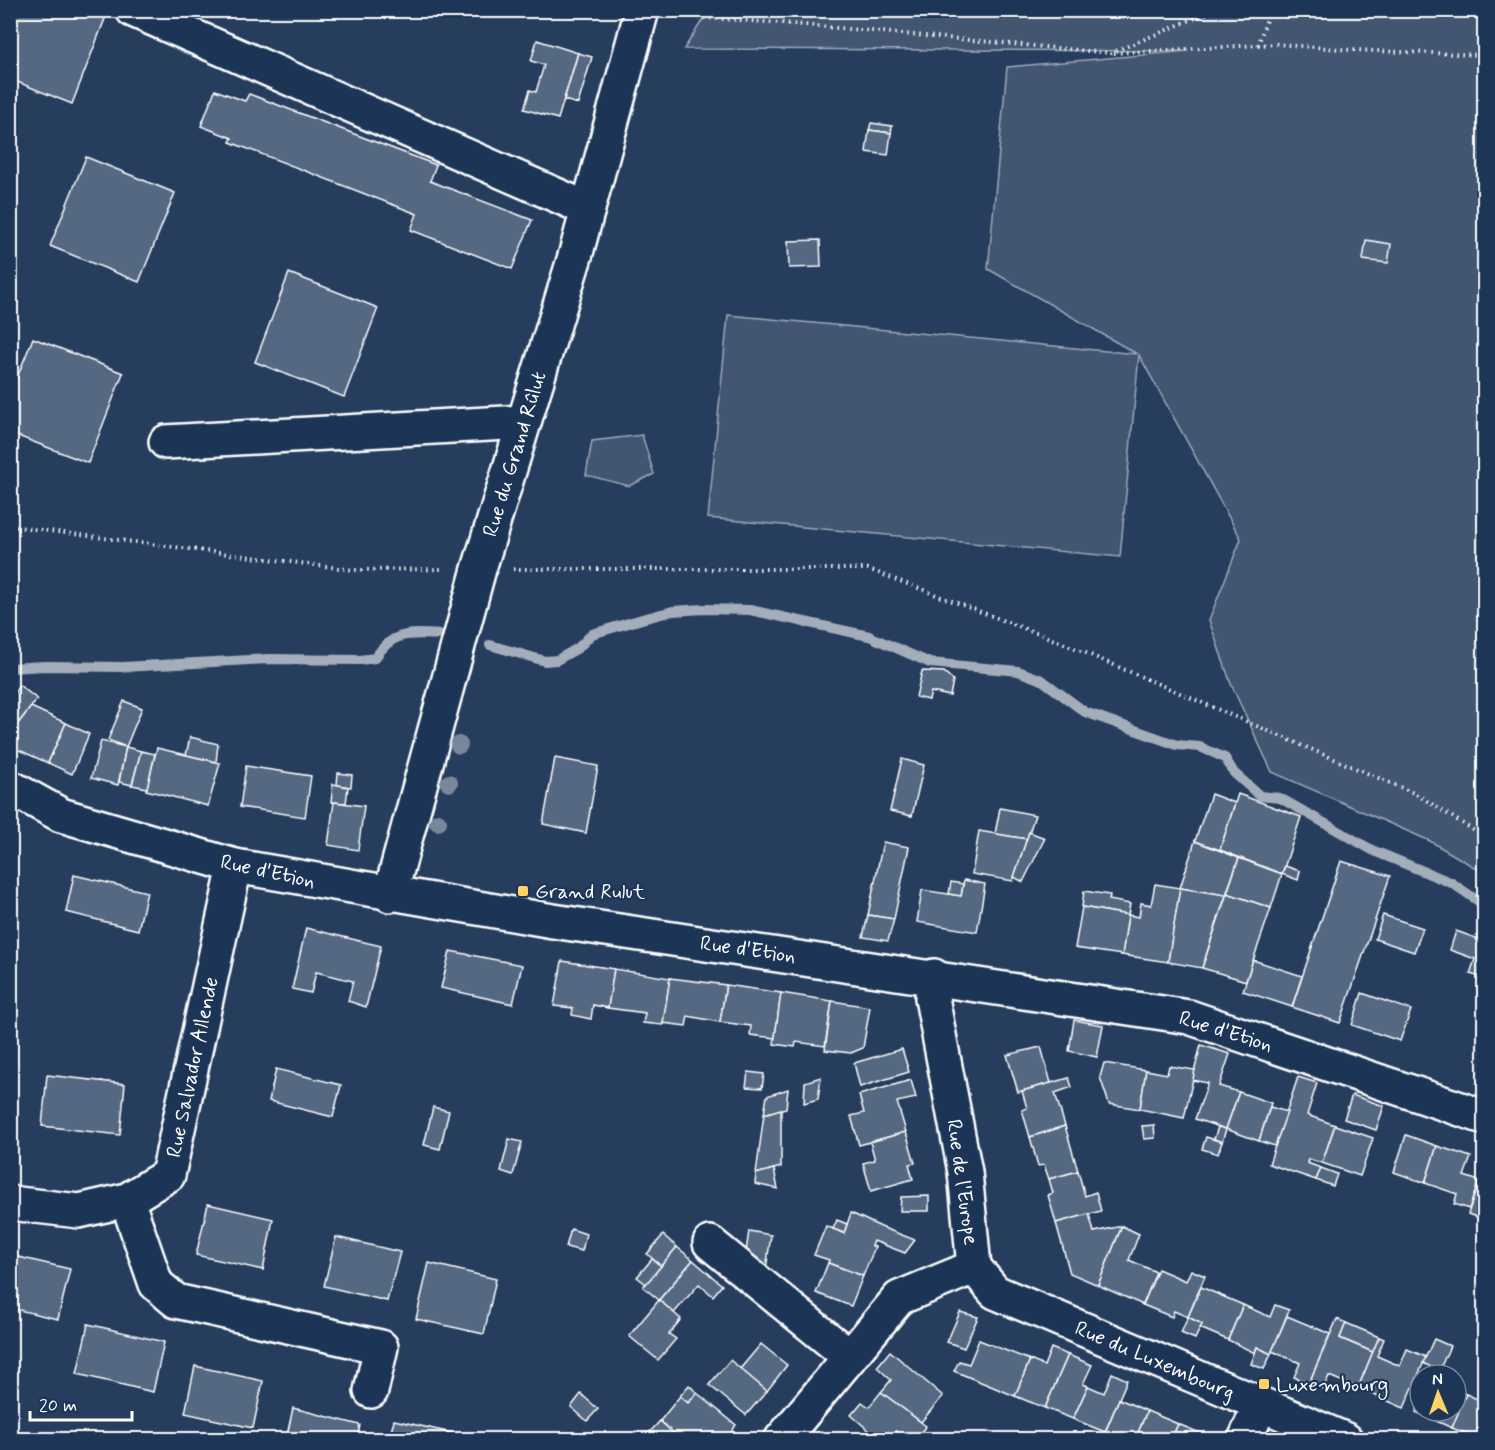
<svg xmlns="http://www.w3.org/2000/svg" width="1495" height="1450" viewBox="0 0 1495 1450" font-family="Mynerve,sans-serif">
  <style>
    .green { fill: #425672; stroke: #a0aab8; stroke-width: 1.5 }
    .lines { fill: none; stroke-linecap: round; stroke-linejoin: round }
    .stream { stroke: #a4aebb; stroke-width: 10 }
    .building { fill: #556781; stroke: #fff; stroke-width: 1.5 }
    .minor-casing { stroke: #fff; stroke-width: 38 }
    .path { stroke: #fff; stroke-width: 4; stroke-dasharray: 1.5 4.5; stroke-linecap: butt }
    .minor { stroke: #1d3557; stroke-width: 33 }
    .tree { fill: #79879c }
    .poi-dot { fill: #ffd166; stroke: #1d3557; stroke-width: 2 }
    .labels { text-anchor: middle; stroke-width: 4.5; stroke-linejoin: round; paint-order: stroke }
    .street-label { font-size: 21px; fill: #fff; stroke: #1d3557 }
    .poi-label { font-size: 21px; fill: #fff; stroke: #1d3557; text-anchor: start }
  </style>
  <rect width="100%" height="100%" fill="#263d5e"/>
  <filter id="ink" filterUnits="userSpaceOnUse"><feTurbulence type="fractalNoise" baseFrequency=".0167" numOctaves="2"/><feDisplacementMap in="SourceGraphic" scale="12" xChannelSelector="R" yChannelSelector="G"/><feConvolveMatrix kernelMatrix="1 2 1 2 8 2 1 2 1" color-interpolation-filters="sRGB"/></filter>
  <g filter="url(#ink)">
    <g class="green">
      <polygon points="709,10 1484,11 1484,873 1430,841 1272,772 1231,684 1209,620 1241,539 1139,355 1120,557 708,518 728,315 1137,354 988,269 1007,67 1188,51 684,49"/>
      <polygon points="642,435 654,474 629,486 586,475 592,441"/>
    </g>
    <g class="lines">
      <g class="stream">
        <polyline points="490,645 545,661 557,660 578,648 592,634 642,619 673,611 704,609 750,610 869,636 930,663 1018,671 1042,680 1085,712 1177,745 1200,747 1225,758 1234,773 1260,796 1280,798 1374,851 1452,883 1484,905"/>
        <path d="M 10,668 L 45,666 L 123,667 L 268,659 L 360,660 L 375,658 C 394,629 412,634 444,635"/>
      </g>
    </g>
    <g class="building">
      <polygon points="10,10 94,10 106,16 72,104 10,79"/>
      <polygon points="537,40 578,53 558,119 524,109 530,90 536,92 544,65 531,61"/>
      <polygon points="578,53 592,57 578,104 564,100"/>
      <polygon points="215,90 245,101 249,94 436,165 430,181 532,220 512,269 411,230 417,214 230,142 232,138 201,126"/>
      <polygon points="871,123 892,126 891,133 869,130"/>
      <polygon points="869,130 891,133 888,155 866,152"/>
      <polygon points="86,157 175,193 139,282 50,246"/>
      <polygon points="820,240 821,267 789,268 788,241"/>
      <polygon points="1366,240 1391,244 1388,263 1363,260"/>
      <polygon points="289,273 378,308 344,397 255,362"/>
      <polygon points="33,338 123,373 88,463 10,433 10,395"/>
      <polygon points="922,671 944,672 953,680 950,696 931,692 929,700 916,697"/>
      <polygon points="19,685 37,699 11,733 10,691 14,694"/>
      <polygon points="124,701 142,708 126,747 108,740"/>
      <polygon points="31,707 66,723 48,763 10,746 10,734"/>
      <polygon points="66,723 89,734 72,774 48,763"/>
      <polygon points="190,737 218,744 216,762 186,755"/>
      <polygon points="101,741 126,747 118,785 91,778"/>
      <polygon points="126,747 141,751 132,785 119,782"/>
      <polygon points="157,748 220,763 208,806 146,790"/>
      <polygon points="141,751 155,754 147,788 132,785"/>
      <polygon points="555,758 598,766 586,833 543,824"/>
      <polygon points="902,759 924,765 912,816 890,811"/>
      <polygon points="246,766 311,776 305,817 240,807"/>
      <polygon points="338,773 352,775 351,787 337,785"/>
      <polygon points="333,784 348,787 346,803 331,802"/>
      <polygon points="1211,794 1235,803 1220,850 1195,841"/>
      <polygon points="1238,794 1301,817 1282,874 1220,850"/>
      <polygon points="334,802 364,806 358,850 328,845"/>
      <polygon points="1000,808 1035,815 1027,839 995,834"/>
      <polygon points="979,831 1027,839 1013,881 972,874"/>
      <polygon points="1029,832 1045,838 1023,882 1014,877"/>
      <polygon points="1195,841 1239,858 1226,895 1180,888"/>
      <polygon points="883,842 909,847 894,919 868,915"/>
      <polygon points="1239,858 1282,874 1271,908 1227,893"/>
      <polygon points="1341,861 1390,876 1340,1023 1292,1007"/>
      <polygon points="1285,866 1300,871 1298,880 1282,874"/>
      <polygon points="74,875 147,892 138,930 66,912"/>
      <polygon points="964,880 985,884 977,932 917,922 922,890 961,896"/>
      <polygon points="951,882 963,884 961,896 949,894"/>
      <polygon points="1155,884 1180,888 1168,962 1122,955 1128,915 1139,917 1141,903 1151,905"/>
      <polygon points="1180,888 1226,895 1202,968 1168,962"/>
      <polygon points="1084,891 1110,895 1109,900 1130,904 1128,915 1082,907"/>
      <polygon points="1227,893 1271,908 1246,981 1202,968"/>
      <polygon points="1082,907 1128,915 1122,955 1075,948"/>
      <polygon points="868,915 894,919 888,941 863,937"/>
      <polygon points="1383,915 1423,928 1414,952 1375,939"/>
      <polygon points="306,928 381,946 366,1007 348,1001 353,981 316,972 311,993 292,989"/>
      <polygon points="1456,931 1484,941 1484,978 1470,974 1475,959 1450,950"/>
      <polygon points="450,951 522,965 513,1004 441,988"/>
      <polygon points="1253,960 1302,976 1292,1007 1243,991"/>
      <polygon points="562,961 614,969 608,1008 593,1005 591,1019 572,1015 573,1008 554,1006"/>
      <polygon points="614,969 670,978 663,1025 643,1023 645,1013 608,1008"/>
      <polygon points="670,978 726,985 720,1022 688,1016 686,1026 663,1023"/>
      <polygon points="726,985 781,993 775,1038 750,1035 751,1026 720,1022"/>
      <polygon points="781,993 832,1001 825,1046 796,1042 795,1047 774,1044"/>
      <polygon points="1362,993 1411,1010 1400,1041 1352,1025"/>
      <polygon points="832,1001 870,1007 863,1048 851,1053 825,1050"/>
      <polygon points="1074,1020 1103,1025 1097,1057 1069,1051"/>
      <polygon points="1201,1045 1230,1054 1219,1086 1239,1092 1226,1129 1195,1119 1208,1083 1192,1080"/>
      <polygon points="1041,1047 1051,1083 1018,1092 1007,1055"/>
      <polygon points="902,1049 909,1072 860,1087 854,1063"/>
      <polygon points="1104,1063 1146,1070 1140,1109 1109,1104 1100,1077"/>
      <polygon points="1169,1066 1195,1070 1184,1118 1140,1109 1146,1070 1167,1074"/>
      <polygon points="276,1069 341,1085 333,1117 269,1101"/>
      <polygon points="748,1072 764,1074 762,1088 746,1087"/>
      <polygon points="47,1075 125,1084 120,1135 42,1126"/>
      <polygon points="821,1077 818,1099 804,1103 805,1082"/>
      <polygon points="1298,1077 1317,1083 1307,1115 1335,1125 1322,1163 1308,1159 1307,1163 1321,1168 1316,1180 1269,1164"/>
      <polygon points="1069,1078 1072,1087 1055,1093 1065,1126 1030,1137 1022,1110 1027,1108 1022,1091"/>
      <polygon points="911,1080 916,1098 897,1102 906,1132 859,1145 851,1116 864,1113 859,1095"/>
      <polygon points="788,1089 786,1108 764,1114 767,1096"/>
      <polygon points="1239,1092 1271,1103 1259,1141 1226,1129"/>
      <polygon points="1352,1095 1384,1106 1376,1130 1344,1119"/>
      <polygon points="433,1107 449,1111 440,1149 424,1145"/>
      <polygon points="1270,1107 1287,1112 1275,1146 1259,1141"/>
      <polygon points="781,1109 781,1167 756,1174 764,1114"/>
      <polygon points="1154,1125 1155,1138 1144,1139 1142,1126"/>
      <polygon points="1335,1125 1373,1138 1360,1176 1322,1163"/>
      <polygon points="1065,1126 1078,1171 1049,1179 1044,1165 1038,1166 1030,1137"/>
      <polygon points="1218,1127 1226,1129 1222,1142 1214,1139"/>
      <polygon points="906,1132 915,1163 909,1164 913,1179 871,1191 863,1163 875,1160 870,1142"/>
      <polygon points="1406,1135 1437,1146 1425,1183 1394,1172"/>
      <polygon points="1206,1137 1222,1142 1218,1154 1202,1149"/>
      <polygon points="509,1139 522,1142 513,1175 501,1171"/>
      <polygon points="1437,1146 1471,1157 1464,1176 1479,1181 1469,1209 1454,1204 1457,1194 1425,1183"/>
      <polygon points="1321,1168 1337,1174 1333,1186 1316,1180"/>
      <polygon points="774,1169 778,1189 755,1184 756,1174"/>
      <polygon points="1078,1171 1085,1196 1096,1192 1101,1211 1056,1223 1048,1195 1053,1193 1049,1179"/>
      <polygon points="1479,1181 1484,1183 1484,1220 1468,1214"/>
      <polygon points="929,1196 929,1211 900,1211 901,1197"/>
      <polygon points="208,1204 273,1219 263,1270 196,1255"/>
      <polygon points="851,1213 881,1227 915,1240 905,1253 874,1241 872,1246 875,1247 863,1276 828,1263 829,1260 814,1255 826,1226 844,1233"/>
      <polygon points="1089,1214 1094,1232 1122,1226 1098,1285 1070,1273 1056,1223"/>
      <polygon points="837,1220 847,1224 844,1233 833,1229"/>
      <polygon points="1122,1226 1139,1234 1129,1260 1156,1272 1143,1305 1098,1285"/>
      <polygon points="571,1229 586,1234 582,1251 566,1247"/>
      <polygon points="749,1231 771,1235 765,1276 745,1259"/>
      <polygon points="663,1235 677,1247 661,1266 647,1254"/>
      <polygon points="336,1237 400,1252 387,1301 324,1286"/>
      <polygon points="677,1247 693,1260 659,1300 643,1287"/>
      <polygon points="10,1255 70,1269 58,1319 10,1308"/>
      <polygon points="652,1259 661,1266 646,1284 637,1277"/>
      <polygon points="693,1260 722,1285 713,1296 699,1284 674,1313 659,1300"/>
      <polygon points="429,1263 496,1279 484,1334 416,1319"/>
      <polygon points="828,1263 863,1276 851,1306 816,1293"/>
      <polygon points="1158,1269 1186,1281 1191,1270 1205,1276 1188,1317 1174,1311 1172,1317 1143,1305"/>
      <polygon points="1201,1287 1243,1305 1228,1340 1200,1328 1202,1324 1188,1317"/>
      <polygon points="659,1300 681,1319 669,1334 676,1339 658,1360 629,1336"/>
      <polygon points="1243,1305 1270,1317 1275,1305 1289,1310 1271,1354 1257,1347 1255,1353 1228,1340"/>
      <polygon points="960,1312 978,1317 964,1348 947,1342"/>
      <polygon points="1287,1316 1330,1334 1309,1383 1294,1377 1300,1363 1272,1351"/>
      <polygon points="1188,1317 1202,1324 1195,1339 1181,1333"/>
      <polygon points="1337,1319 1346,1323 1340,1338 1373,1352 1358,1388 1329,1376 1323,1389 1309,1383"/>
      <polygon points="1346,1323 1379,1337 1373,1352 1340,1338"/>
      <polygon points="88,1324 164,1342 153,1392 77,1374"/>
      <polygon points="1379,1337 1384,1339 1377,1356 1400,1366 1407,1349 1426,1357 1404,1408 1358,1388"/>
      <polygon points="1434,1339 1450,1346 1439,1371 1423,1363"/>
      <polygon points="979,1340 1030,1360 1015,1396 954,1371 959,1361 969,1364"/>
      <polygon points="761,1344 787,1365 767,1391 740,1369"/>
      <polygon points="1257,1347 1271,1354 1264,1369 1251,1364"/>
      <polygon points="1051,1348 1068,1355 1045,1408 1015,1396 1030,1360 1044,1366"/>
      <polygon points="890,1351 943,1396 921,1422 881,1392 891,1380 877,1367"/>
      <polygon points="1068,1355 1092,1365 1083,1384 1088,1386 1073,1419 1045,1408"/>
      <polygon points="730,1360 767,1391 746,1415 709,1385"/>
      <polygon points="195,1366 263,1381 253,1428 185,1413"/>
      <polygon points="1112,1373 1127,1380 1105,1432 1073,1419 1088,1386 1104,1393"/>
      <polygon points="689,1385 697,1393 688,1403 680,1396"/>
      <polygon points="1456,1390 1466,1394 1452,1428 1416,1412 1420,1401 1420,1411 1456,1411"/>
      <polygon points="881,1392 926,1426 914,1440 907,1440 896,1431 888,1440 880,1440 851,1415 862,1402 869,1407"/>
      <polygon points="697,1393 736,1425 726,1440 681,1440 660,1421 680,1396 688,1403"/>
      <polygon points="581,1394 598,1409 587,1421 571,1407"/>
      <polygon points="1466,1394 1484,1402 1484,1440 1452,1428"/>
      <polygon points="1119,1399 1147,1411 1135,1440 1102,1440"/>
      <polygon points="293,1408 360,1425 357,1440 286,1440"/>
      <polygon points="1147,1411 1178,1424 1171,1440 1135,1440"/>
      <polygon points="394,1420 461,1435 460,1440 389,1440"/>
      <polygon points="660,1421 681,1440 656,1440 649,1433"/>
      <polygon points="1178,1424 1217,1440 1171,1440"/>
    </g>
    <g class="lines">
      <g class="minor-casing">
        <g id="minor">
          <polyline points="133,10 588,209"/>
          <polyline points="166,442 524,422"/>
          <polyline points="10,787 61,815 235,866 553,921 1189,1017 1484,1117"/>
          <polyline points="390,895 479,569 576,253 642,10"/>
          <polyline points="934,976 932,998 965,1172 974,1267"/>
          <polyline points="127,1200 156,1284 176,1301 381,1347 371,1391"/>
          <polyline points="10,1203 79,1211 127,1200 168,1175 235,866"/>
          <polyline points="710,1243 850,1357"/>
          <polyline points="974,1267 995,1292 1346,1440"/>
          <polyline points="781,1440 899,1298 974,1267"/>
          <polyline points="1245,1440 1260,1405"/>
        </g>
      </g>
      <g class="path">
        <polyline points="674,16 783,23 1111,53 1215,10"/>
        <polyline points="1258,45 1270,10"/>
        <polyline points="1114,53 1277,44 1352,50 1484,55"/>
        <polyline points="10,526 354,570 445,569"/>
        <polyline points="513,569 868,569 1060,642 1416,794 1484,837"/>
      </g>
      <use href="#minor" class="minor"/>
    </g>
    <g class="tree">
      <circle cx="459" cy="745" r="9"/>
      <circle cx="449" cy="783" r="9"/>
      <circle cx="438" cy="822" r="9"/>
    </g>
  </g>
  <g class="poi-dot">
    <rect x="517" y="885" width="12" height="12" rx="3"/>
    <rect x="1258" y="1378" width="12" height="12" rx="3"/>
  </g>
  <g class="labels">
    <g class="street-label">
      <text transform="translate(514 454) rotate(-73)" y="7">Rue du Grand Rûlut</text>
      <text transform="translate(268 871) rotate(12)" y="7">Rue d'Etion</text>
      <text transform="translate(748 949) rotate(8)" y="7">Rue d'Etion</text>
      <text transform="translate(1226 1031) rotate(17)" y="7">Rue d'Etion</text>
      <text transform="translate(192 1067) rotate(-78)" y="7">Rue Salvador Allende</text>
      <text transform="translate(963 1182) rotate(82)" y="7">Rue de l'Europe</text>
      <text transform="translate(1155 1360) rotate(23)" y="7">Rue du Luxembourg</text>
    </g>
    <g class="poi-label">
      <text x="535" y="898">Grand Rulut</text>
      <text x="1276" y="1391">Luxembourg</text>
    </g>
  </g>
  <rect width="1495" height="1450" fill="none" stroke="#1d3557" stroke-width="36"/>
  <rect x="18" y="18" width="1459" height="1414" fill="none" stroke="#fff" stroke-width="2" filter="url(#ink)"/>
  <g transform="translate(1438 1393) rotate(358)"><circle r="28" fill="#1d3557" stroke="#77869a" stroke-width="1.5"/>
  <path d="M0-4.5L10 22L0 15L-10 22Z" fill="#ffd166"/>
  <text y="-9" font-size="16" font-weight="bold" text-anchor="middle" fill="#ffffff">N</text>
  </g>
  <path d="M30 1411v9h102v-9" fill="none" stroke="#ffffff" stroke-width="3"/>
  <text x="39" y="1411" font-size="18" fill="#ffffff" stroke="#1d3557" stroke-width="4.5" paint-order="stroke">20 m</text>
</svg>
